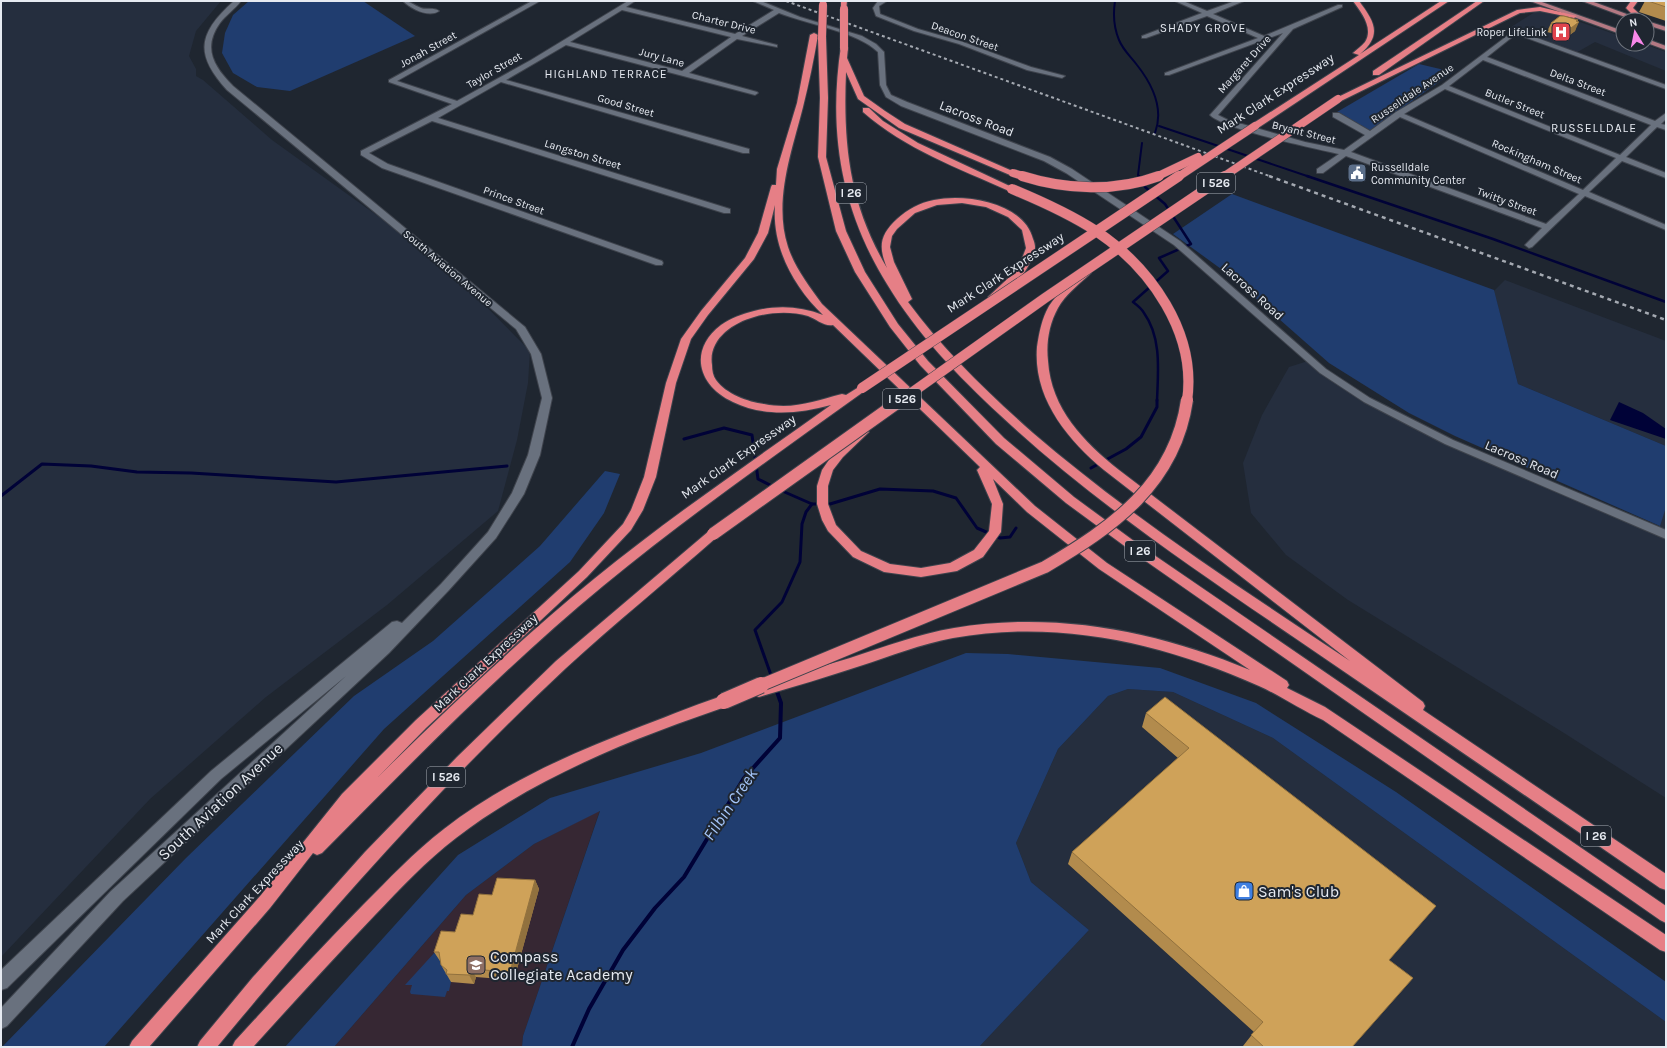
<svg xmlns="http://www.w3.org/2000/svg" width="1667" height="1048" viewBox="0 0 1667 1048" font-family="Karla,sans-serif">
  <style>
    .built { fill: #252e3e }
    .education { fill: #362733 }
    .green { fill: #203d6f }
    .water { fill: #000237 }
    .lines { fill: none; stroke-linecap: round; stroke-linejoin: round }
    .stream-far3 { stroke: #000237; stroke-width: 2 }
    .stream-far2 { stroke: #000237; stroke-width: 2.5 }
    .stream-far1 { stroke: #000237; stroke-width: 3 }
    .stream { stroke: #000237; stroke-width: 4 }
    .minor-casing { stroke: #3e434c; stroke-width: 2 }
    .tertiary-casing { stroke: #3e434c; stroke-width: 2 }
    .primary-casing { stroke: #3e434c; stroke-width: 2 }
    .motorway-casing { stroke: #3e434c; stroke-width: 2 }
    .minor { fill: #69717e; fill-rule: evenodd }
    .tertiary { fill: #69717e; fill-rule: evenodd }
    .primary { fill: #b47983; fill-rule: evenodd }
    .motorway { fill: #e67f86; fill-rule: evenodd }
    .rail-far1 { stroke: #a4a9b1; stroke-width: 2; stroke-dasharray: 3 3; stroke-linecap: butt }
    .rail { stroke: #a4a9b1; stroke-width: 2.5; stroke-dasharray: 4 4; stroke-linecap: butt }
    .motorway-bridge-far3-casing { stroke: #3e434c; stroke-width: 9; stroke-linecap: butt }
    .motorway-bridge-far2-casing { stroke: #3e434c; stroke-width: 11; stroke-linecap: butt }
    .motorway-bridge-far1-casing { stroke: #3e434c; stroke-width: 14; stroke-linecap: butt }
    .motorway-bridge-casing { stroke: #3e434c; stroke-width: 18; stroke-linecap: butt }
    .motorway-bridge-far3 { stroke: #e67f86; stroke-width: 8 }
    .motorway-bridge-far2 { stroke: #e67f86; stroke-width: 10 }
    .motorway-bridge-far1 { stroke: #e67f86; stroke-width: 12 }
    .motorway-bridge { stroke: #e67f86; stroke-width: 16 }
    .wall { fill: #b28b4d }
    .shaded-wall { fill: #91713e }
    .building { fill: #cfa259; stroke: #91713e }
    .labels { text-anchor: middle; stroke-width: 4; stroke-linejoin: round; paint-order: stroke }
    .far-street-label { font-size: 11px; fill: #e6eaf1; stroke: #1f2630 }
    .far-poi-label { font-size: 11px; fill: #e6eaf1; stroke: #1f2630; text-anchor: end }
    .far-neighbourhood-label { font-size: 12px; letter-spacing: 1px; fill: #e6eaf1; stroke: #1f2630 }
    .shield { fill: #1f2630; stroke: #aaafb7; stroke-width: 1 }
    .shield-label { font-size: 12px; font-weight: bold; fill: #e6eaf1 }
    .street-label { font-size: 13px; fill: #e6eaf1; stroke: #1f2630 }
    .near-street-label { font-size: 16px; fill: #e6eaf1; stroke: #1f2630 }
    .near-poi-label { font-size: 16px; fill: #e6eaf1; stroke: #1f2630; text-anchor: start }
    .near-water-label { font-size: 17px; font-style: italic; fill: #a4c5f9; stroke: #1f2630 }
  </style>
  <rect width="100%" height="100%" fill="#1f2630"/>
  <g class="built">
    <polygon points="1,1 221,1 196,31 189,56 196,69 196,76 203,80 272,140 414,242 467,287 530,351 528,383 517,440 498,511 387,605 266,697 150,799 1,957"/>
    <polygon points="1538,10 1560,15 1623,37 1623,44 1644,44 1666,52 1666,71 1595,42 1574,54 1508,29"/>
    <polygon points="1505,280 1666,341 1666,446 1518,384 1494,291"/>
    <polygon points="1311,360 1367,400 1449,442 1657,531 1666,507 1666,798 1564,733 1348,600 1286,555 1251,513 1243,463 1262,415 1289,367"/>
    <polygon points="1128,689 1173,692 1273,738 1666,1022 1666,1047 979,1047 1089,930 1031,882 1016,843 1058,749 1108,696"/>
  </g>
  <polygon class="education" points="600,810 523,1036 522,1047 334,1047 466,895 534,844"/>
  <g class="green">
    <polygon points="249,1 363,1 415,36 290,91 257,87 233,73 222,53 225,33 233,15"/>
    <polygon points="1419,64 1453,72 1371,130 1367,130 1337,112"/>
    <polygon points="1232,194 1494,290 1518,384 1666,446 1666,507 1660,526 1455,436 1409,413 1329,363 1228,274 1173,234"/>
    <polygon points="605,471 620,474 604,513 570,562 384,729 104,1047 2,1047 186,858 354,696 433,641 540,546"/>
    <polygon points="966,653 1008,654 1160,668 1256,703 1396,792 1666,982 1666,1022 1273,738 1173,692 1128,689 1108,696 1058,749 1016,843 1031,882 1089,930 979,1047 522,1047 523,1036 600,811 534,844 466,895 334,1047 285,1047 458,855 550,798 701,753"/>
    <polygon points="446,940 451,982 449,991 447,991 445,997 411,994 410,992 412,985 405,985"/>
  </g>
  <polygon class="water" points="1619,402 1643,413 1666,429 1666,439 1610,420"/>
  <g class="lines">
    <g class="stream-far3">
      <path d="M 1115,1 C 1113,14 1114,28 1119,40 C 1123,50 1131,57 1137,65 C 1152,84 1164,109 1155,133"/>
      <polyline points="1159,126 1310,177"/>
      <polyline points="1139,177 1138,175 1142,143"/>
    </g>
    <g class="stream-far2">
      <path d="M 1139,176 L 1145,187 L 1165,204 L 1191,244 L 1159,258 L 1168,271 L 1133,302 C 1137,305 1142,309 1144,313 C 1162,338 1158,372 1157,401"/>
      <polyline points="1307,176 1493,239 1666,302"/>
    </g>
    <g class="stream-far1">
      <polyline points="684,439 724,428 752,435 758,479 774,487"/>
      <polyline points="1091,468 1126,449 1141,437 1157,407 1157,400"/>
      <polyline points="780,490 812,504 820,504"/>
      <polyline points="1,496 42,464 91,466 137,472 191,473 336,482 507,466"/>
      <polyline points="825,504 830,504 880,489 933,491 956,498 977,528 1000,538 1010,537 1016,528"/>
      <polyline points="772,678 755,630 782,602 800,562 802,524 806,512 812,504"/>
    </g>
    <polyline class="stream" points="572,1047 589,1009 623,950 655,908 684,877 744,778 780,738 781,703 776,689"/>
    <g class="minor-casing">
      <g id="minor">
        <path d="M 403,1 C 411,1 413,5 421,8 C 426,10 434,7 439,11 C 429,18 411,9 403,1 Z"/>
        <path d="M 532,1 L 540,1 L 397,81 L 457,101 L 531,60 L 628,1 L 635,1 L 626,7 L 735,34 L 774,10 L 753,1 L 761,1 L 800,17 L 862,36 L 876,44 L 884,52 L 886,85 L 891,95 L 907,102 L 1050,157 L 1072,169 L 1180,241 L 1326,369 L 1370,398 L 1453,440 L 1666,530 L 1666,539 L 1445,444 L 1364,402 L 1320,373 L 1174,245 L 1066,173 L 1044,161 L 901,106 L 886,97 L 880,85 L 878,52 C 858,32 807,24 779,13 L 742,36 L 777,45 L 777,47 L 737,39 L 689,73 L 757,92 L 758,93 L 755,95 L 566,45 L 506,80 L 749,149 L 749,153 L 743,153 L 501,82 L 438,118 L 730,209 L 730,213 L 724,213 L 432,121 L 369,153 L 388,164 L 662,261 L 663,263 L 662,265 L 656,265 L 382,168 L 361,155 L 361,151 L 452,104 L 389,82 L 389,80 ZM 622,10 L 731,37 L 682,71 L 570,42 Z"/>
        <polygon points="878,1 887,1 879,6 880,14 918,29 963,42 1031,67 1065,76 1062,78 1027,70 959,44 914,31 876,16 873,8"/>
        <path d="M 1175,1 L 1183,1 L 1207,11 L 1235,1 L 1244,1 L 1213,14 L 1264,36 L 1338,5 L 1342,5 L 1342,7 L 1293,29 L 1218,115 L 1228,120 L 1305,142 L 1344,150 L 1365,135 L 1333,117 L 1333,113 L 1339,113 L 1370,131 L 1396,112 L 1442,85 L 1515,30 L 1666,85 L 1666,89 L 1516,34 L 1487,57 L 1655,121 L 1666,113 L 1666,119 L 1661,124 L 1666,125 L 1666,130 L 1657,127 L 1626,157 L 1666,173 L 1666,178 L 1622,161 L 1589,192 L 1666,225 L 1666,230 L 1585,196 L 1532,247 L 1529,248 L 1525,245 L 1542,228 L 1346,156 L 1323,173 L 1317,173 L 1317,169 L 1339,154 C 1314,148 1225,130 1210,115 L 1283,33 L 1169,75 L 1165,75 L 1165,73 L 1258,38 L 1207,16 L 1146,38 L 1142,38 L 1142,36 L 1202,13 ZM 1483,60 L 1651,125 L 1620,155 L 1449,86 ZM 1445,89 L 1616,158 L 1583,190 L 1404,114 ZM 1400,117 L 1579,194 L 1546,224 L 1351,152 Z"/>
      </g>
    </g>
    <g class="tertiary-casing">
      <path id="tertiary" d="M 234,1 L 241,1 C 235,9 226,15 220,23 C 202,48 214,67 233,86 L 525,327 L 541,354 L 552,398 L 540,455 L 524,494 L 496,538 L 449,590 L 389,653 L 123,901 L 7,1026 L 1,1029 L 1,1008 L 111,891 L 346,676 L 221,779 L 7,988 L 1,990 L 1,970 L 211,771 L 392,622 L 397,621 L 402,623 L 441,584 L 488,532 L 512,493 L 528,455 L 542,398 L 531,354 L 516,329 L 227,90 C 194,54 198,33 234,1 Z"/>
    </g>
    <g class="primary-casing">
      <g id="primary">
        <polygon points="1530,1 1539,1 1623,31 1623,35"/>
        <polygon points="1582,1 1591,1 1643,20 1633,20"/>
        <polygon points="1647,21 1666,27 1666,31 1647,25"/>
        <polygon points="1647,39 1666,46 1666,50 1647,43"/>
      </g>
    </g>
    <g class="motorway-casing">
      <g id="motorway">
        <polygon points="841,1 847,1 846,10 841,9"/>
        <path d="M 1353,1 L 1359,1 C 1374,21 1383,35 1360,54 L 1441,1 L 1449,1 L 1258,128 L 1252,128 L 1252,124 L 1359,55 L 1353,53 C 1357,49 1362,46 1365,42 C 1374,28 1361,12 1353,1 Z"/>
        <polygon points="1477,1 1484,1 1379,75 1373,75 1373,71"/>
        <polygon points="1631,1 1638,1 1633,8 1646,20 1638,20 1626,8"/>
        <polygon points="1540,7 1577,16 1574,18 1540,11 1520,13 1341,101 1338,101 1334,99 1517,10"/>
        <path d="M 814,33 L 818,35 C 814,59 809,83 803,107 C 792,151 773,201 788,247 C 795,268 809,286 822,304 L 1035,506 L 1107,563 L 1287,681 L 1289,685 L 1287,688 L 1325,707 L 1666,935 L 1666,952 L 1660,950 L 1323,720 C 1301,710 1281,696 1259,686 C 1163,643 1058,619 953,638 C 921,644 891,656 860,666 C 827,677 793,687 759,697 L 754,695 L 752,691 L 754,687 C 786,676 818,668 850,658 C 884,647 918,634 954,628 C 1055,611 1157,631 1250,670 L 1099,569 L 1027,512 L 993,479 L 1003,504 L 1001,532 L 983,557 L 957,571 L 921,577 L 884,572 L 853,557 L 828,531 L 822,520 L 817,504 L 817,486 L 822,470 L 835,451 L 859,429 L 867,429 L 869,432 L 843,457 L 833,470 L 828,486 L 828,504 L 836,525 L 861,551 L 890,564 L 921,568 L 950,563 L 974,550 L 989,531 L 992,504 L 977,470 L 980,467 L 833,325 C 825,327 816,319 808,316 C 791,311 771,312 754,317 C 732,323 708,340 712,365 C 712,370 713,376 716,380 C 726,394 748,402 764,404 C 794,410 814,401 842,394 L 846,395 L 862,385 L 867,388 L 866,390 C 777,454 688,516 603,586 C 504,668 413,761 322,853 L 317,855 L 313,853 L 270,908 L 149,1047 L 129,1047 L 132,1041 L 261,895 L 342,794 L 416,720 L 579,571 L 623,524 L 631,510 L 644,477 L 666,383 L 681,339 L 701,311 L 745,258 L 758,233 L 771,187 L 772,185 L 776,185 L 777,169 L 797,103 L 810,35 ZM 775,205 C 772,247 793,286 823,315 C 800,306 777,305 754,311 C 742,314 731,318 721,325 C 688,350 698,386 733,402 C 764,417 798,414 831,405 C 751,462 670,517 594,579 C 518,641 447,709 377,778 L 426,728 L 587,577 L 631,530 L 643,510 L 656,477 L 676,383 L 691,339 L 708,315 L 754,259 L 768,233 Z"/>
        <polygon points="822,36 826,38 828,98 826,157 846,231 865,272 898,324 928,361 1004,438 1074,497 1138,544 1666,906 1666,923 1660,920 1130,550 1066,503 996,444 920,365 890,327 855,272 836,231 818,157 820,98 818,38"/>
        <path d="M 841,46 L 844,46 L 848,48 L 847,58 L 864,96 L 885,111 L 905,124 L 1017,173 L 1013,176 L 1010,175 L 899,128 L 858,99 L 846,72 C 843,144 849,204 887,268 C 878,246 880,235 897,219 C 908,209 919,203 934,200 C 966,193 1024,203 1033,239 C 1034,241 1035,245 1035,247 C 1035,253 1031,260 1029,264 C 1025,275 1004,297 993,300 L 988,297 L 1018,269 L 1026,248 L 1022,230 L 1008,217 L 986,207 L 962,203 L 937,205 L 915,213 L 897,229 L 892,236 L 890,247 L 894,262 L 912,299 L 908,302 C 944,351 988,393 1033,433 C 1132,518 1242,589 1350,661 L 1104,470 C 1067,439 1033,398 1037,347 C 1039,333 1042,318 1049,306 C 1058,292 1071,282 1083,271 L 1089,271 L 1091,273 L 1089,275 C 1078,285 1065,295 1058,308 C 1049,324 1046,343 1048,361 C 1051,409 1084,442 1119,470 L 1423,702 L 1425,706 L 1423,710 L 1666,874 L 1666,890 L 1660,888 C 1538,804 1415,720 1292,636 C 1191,567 1090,499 1000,415 C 958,376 917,334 887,284 C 841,210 828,132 841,46 Z"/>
        <path d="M 863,108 L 869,108 L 883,121 L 918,143 L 1016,189 L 1012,192 L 1009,191 C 958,168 905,149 863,112 Z"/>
        <path d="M 713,530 L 717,531 L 719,534 L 717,537 C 667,581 614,624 565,669 C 440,786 326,915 217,1047 L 197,1047 L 200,1041 L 253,977 L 365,852 L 457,757 L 556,661 L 709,531 Z"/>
        <path d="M 732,693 L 737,695 L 739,699 L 737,703 C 639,736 538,775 456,838 C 426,861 401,888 375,915 C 333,959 293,1003 253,1047 L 232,1047 L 235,1041 C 277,995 319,950 363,905 C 389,879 414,852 444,829 C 503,783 572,753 642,726 C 672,715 701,702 732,693 Z"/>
      </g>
    </g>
    <use href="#minor" class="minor"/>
    <use href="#tertiary" class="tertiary"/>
    <use href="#primary" class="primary"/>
    <use href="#motorway" class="motorway"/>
    <polyline class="rail-far1" points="786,1 1272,177"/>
    <polyline class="rail" points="1269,176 1666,320"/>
    <g class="motorway-bridge-far3-casing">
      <g id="motorway-bridge-far3">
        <polyline points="844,9 844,48"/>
        <polyline points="822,38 823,5"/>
        <polyline points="1013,173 1026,177"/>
        <polyline points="1156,177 1198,157"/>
        <polyline points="1178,177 1255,126"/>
        <polyline points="1223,177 1338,99"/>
      </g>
    </g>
    <g class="motorway-bridge-far2-casing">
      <g id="motorway-bridge-far2">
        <path d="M 1022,176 C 1066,190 1116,192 1159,176"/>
        <path d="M 1012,189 C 1041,201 1070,214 1096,231 C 1151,268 1197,333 1187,401"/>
        <polyline points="862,388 1179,176"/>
        <polyline points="900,401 1045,298 1225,176"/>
      </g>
    </g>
    <g class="motorway-bridge-far1-casing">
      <g id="motorway-bridge-far1">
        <polyline points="713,534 901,400"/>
        <path d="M 759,686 L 1045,567 C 1113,527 1175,484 1187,400"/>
      </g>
    </g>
    <g class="motorway-bridge-casing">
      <polyline id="motorway-bridge" points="724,701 761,685"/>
    </g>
    <use href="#motorway-bridge-far3" class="motorway-bridge-far3"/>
    <use href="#motorway-bridge-far2" class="motorway-bridge-far2"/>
    <use href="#motorway-bridge-far1" class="motorway-bridge-far1"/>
    <use href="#motorway-bridge" class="motorway-bridge"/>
  </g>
  <g class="wall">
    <polygon points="1645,1 1666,1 1666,21 1639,12"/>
    <polygon points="1578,20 1575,31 1567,37 1547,32 1551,23"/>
    <polygon points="1146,713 1436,906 1389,960 1352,1047 1245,1047 1243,1046 1254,1032 1068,864 1072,852 1178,758 1142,727"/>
    <polygon points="535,880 539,889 514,980 476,977 474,984 451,982 441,965 441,961 440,961 434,952 473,915"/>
  </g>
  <g class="shaded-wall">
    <polygon points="1578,20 1575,25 1579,22 1575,31 1567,37 1571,28 1576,21"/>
    <polygon points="535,880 539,889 514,980 510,972"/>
    <polygon points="471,969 476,977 474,984 469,975"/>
  </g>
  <g class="building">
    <polygon points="1648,1 1666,1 1666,7"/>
    <polygon points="1560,16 1564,16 1578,20 1576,21 1579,22 1571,28 1551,23"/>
    <polygon points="1165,697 1436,906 1389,960 1413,978 1352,1047 1264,1047 1251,1035 1263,1022 1072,852 1189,748 1146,713"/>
    <polygon points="497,878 535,880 510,972 471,969 469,975 446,974 447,970 441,965 439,952 434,952 441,931 455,932 461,914 473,915 479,894 492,895"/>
  </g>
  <defs>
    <g id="hospital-square" transform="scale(1)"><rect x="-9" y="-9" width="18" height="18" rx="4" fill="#e0444e" stroke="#1f2630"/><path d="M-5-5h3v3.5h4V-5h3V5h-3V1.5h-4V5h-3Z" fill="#fff"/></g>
    <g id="civic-square" transform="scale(1)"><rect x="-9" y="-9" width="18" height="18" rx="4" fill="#5c6f8a" stroke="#1f2630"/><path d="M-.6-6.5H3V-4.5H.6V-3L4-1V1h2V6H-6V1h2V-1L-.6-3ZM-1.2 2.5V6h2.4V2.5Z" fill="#fff"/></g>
    <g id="shop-square" transform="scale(1)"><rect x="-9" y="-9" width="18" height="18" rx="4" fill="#3f7fe0" stroke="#1f2630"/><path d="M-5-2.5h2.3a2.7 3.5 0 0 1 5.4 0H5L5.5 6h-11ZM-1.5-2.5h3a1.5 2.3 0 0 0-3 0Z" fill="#fff"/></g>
    <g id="school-square" transform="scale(1)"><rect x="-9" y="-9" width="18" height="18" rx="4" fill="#8d6e63" stroke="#1f2630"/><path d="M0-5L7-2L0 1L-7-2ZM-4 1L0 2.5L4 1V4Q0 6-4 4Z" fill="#fff"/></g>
  </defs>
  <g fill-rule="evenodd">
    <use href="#hospital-square" x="1561" y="32"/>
    <use href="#civic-square" x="1357" y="173"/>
    <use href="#shop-square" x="1244" y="891"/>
    <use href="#school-square" x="476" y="965"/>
  </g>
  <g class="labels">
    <g class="far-street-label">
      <text transform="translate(724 22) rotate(14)" y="4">Charter Drive</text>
      <text transform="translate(965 36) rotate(19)" y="4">Deacon Street</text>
      <text transform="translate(428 49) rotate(-29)" y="4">Jonah Street</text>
      <text transform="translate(662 57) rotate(15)" y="4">Jury Lane</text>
      <text transform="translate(1244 64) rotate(-48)" y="4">Margaret Drive</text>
      <text transform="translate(494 70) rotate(-30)" y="4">Taylor Street</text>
      <text transform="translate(1578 82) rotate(21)" y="4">Delta Street</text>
      <text transform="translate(1412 93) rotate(-34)" y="4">Russelldale Avenue</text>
      <text transform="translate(1515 103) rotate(22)" y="4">Butler Street</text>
      <text transform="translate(626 105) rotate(16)" y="4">Good Street</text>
      <text transform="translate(1304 132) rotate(14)" y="4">Bryant Street</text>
      <text transform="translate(583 154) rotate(17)" y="4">Langston Street</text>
      <text transform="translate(1537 161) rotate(23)" y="4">Rockingham Street</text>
      <text transform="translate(514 200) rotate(20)" y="4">Prince Street</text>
      <text transform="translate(1507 201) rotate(20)" y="4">Twitty Street</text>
      <text transform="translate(448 268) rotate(40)" y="4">South Aviation Avenue</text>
    </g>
    <g class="far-poi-label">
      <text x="1547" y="36">Roper LifeLink</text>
      <text x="1371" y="171" text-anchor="start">Russelldale<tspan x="1371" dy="13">Community Center</tspan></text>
    </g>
    <g class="far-neighbourhood-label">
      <text x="1203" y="32">SHADY GROVE</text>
      <text x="606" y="78">HIGHLAND TERRACE</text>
      <text x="1594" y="132">RUSSELLDALE</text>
    </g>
    <g class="shield">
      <rect x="1197" y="173" width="38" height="20" rx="3"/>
      <rect x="836" y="183" width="30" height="20" rx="3"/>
      <rect x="883" y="389" width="38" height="20" rx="3"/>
      <rect x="1125" y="541" width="30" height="20" rx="3"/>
      <rect x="427" y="767" width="38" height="20" rx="3"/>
      <rect x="1581" y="826" width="30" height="20" rx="3"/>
    </g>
    <g class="shield-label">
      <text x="1216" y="187">I 526</text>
      <text x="851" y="197">I 26</text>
      <text x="902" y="403">I 526</text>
      <text x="1140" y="555">I 26</text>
      <text x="446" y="781">I 526</text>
      <text x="1596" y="840">I 26</text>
    </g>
    <g class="street-label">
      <text transform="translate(1275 93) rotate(-33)" y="5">Mark Clark Expressway</text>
      <text transform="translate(977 118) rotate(21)" y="5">Lacross Road</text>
      <text transform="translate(1005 272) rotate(-33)" y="5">Mark Clark Expressway</text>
      <text transform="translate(1253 291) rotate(42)" y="5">Lacross Road</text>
      <text transform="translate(738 456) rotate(-35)" y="5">Mark Clark Expressway</text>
      <text transform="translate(1522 459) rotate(23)" y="5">Lacross Road</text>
      <text transform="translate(485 662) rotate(-43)" y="5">Mark Clark Expressway</text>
      <text transform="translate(254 891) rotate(-47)" y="5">Mark Clark Expressway</text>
    </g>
    <g class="near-street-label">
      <text transform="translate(220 801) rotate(-43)" y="6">South Aviation Avenue</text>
    </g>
    <g class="near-poi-label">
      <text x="1258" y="897">Sam's Club</text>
      <text x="490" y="962">Compass<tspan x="490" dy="18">Collegiate Academy</tspan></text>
    </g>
    <g class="near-water-label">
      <text transform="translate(730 804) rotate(-56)" y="6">Filbin Creek</text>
    </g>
  </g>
  <rect width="1667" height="1048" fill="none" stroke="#e6eaf1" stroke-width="4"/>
  <g transform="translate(1635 32) rotate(350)"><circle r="19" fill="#1f2630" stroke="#6f747d"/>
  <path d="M0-3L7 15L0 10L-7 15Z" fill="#f987e9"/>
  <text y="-6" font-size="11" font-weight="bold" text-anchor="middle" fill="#e6eaf1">N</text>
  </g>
</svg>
